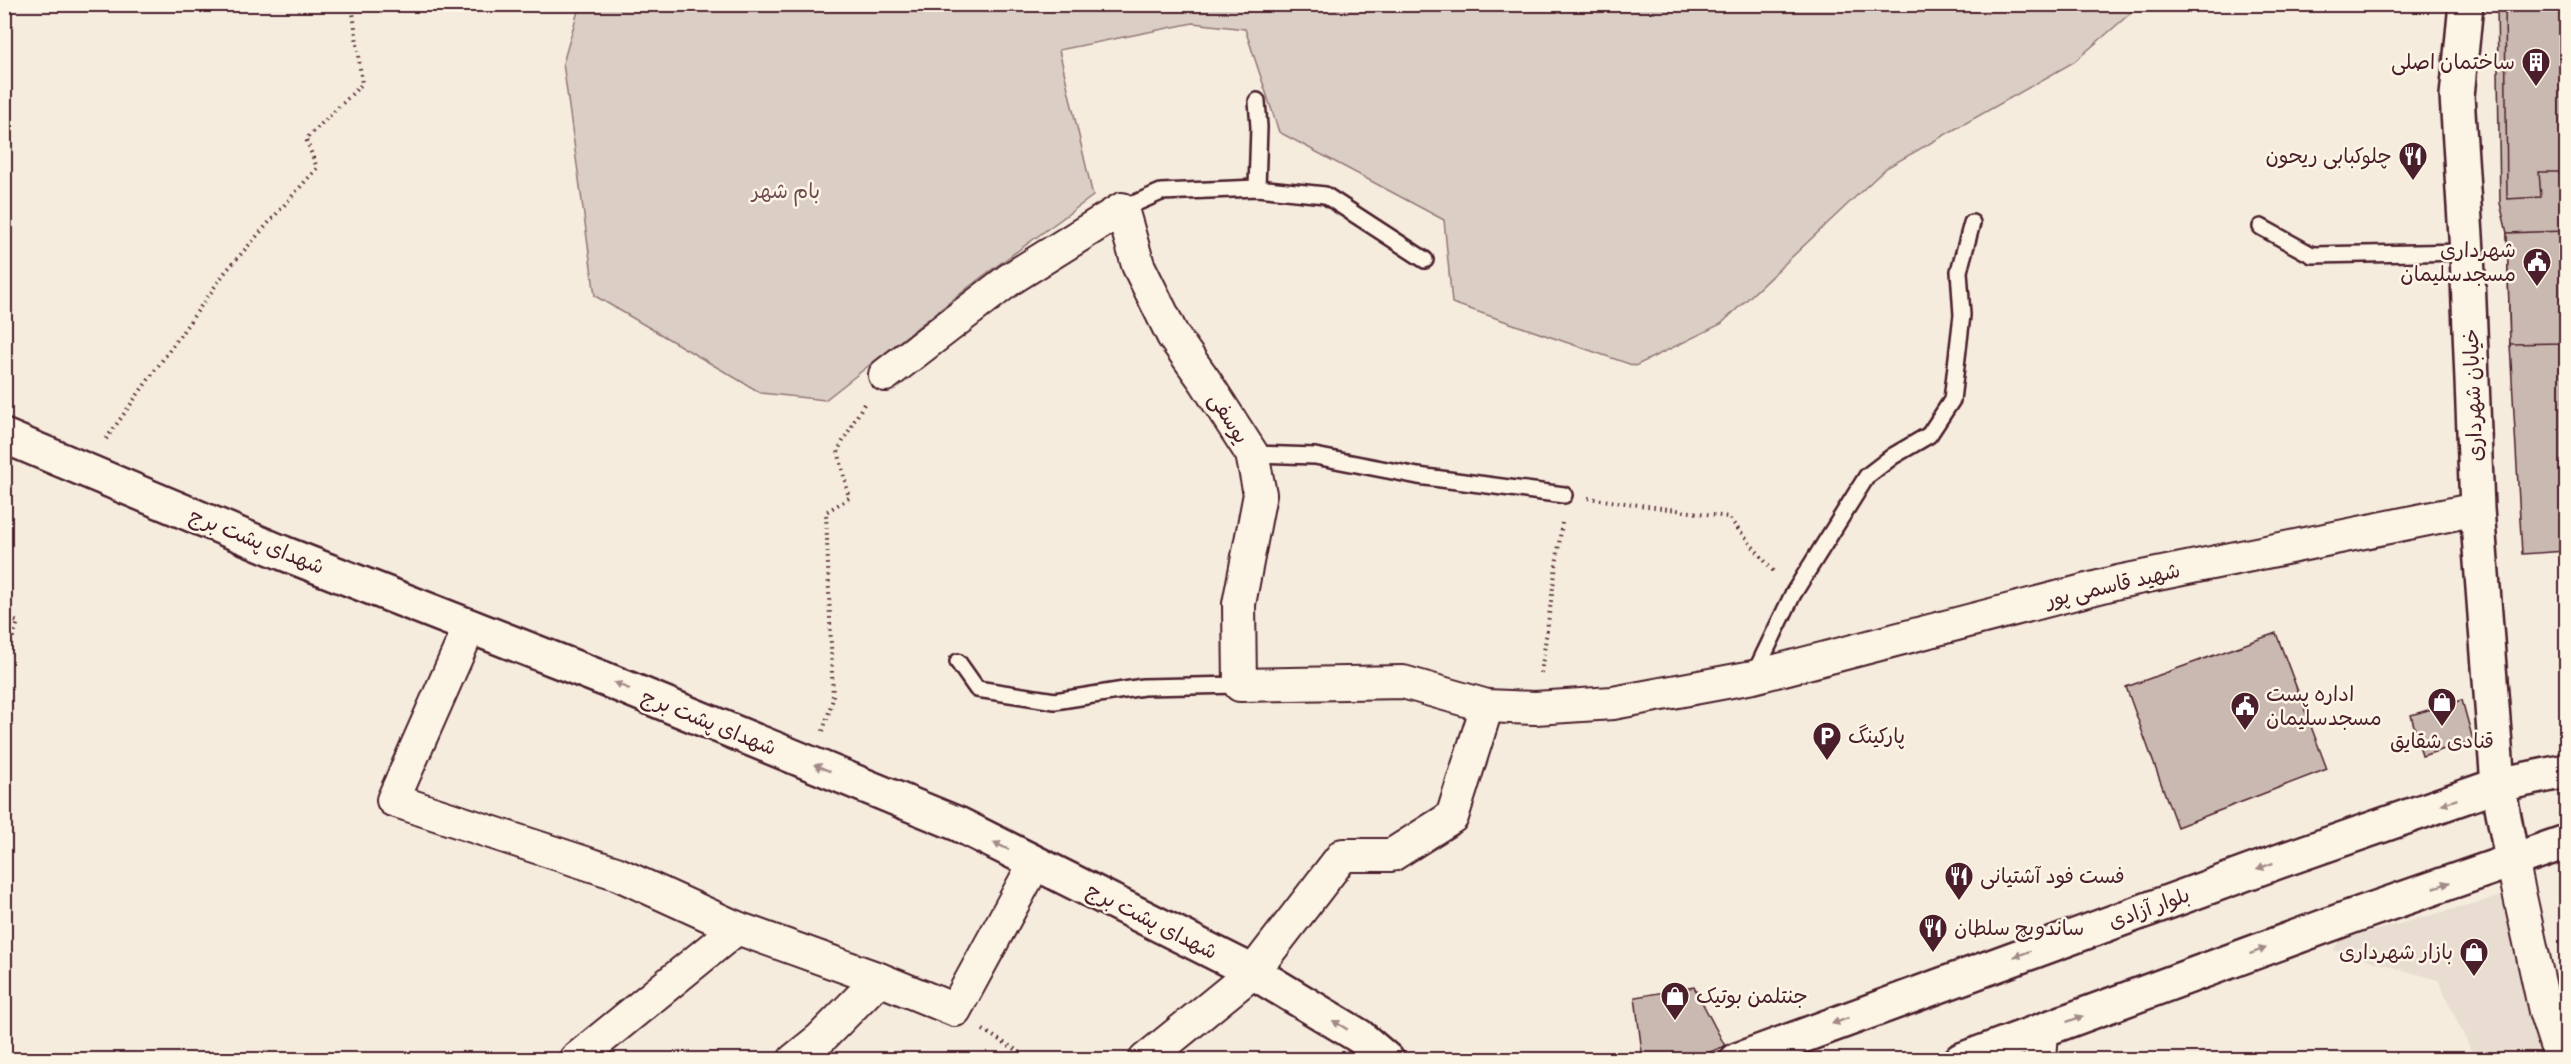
<svg xmlns="http://www.w3.org/2000/svg" width="2571" height="1064" viewBox="0 0 2571 1064" font-family="Delius,'Playpen Sans Arabic',sans-serif">
  <style>
    .built { fill: #e8ddd0 }
    .green { fill: #dbcec4; stroke: #927678; stroke-width: 1.5 }
    .building { fill: #cab9b1; stroke: #4a1f2b; stroke-width: 1.5 }
    .lines { fill: none; stroke-linecap: round; stroke-linejoin: round }
    .lane-casing { stroke: #4a1f2b; stroke-width: 20 }
    .street-casing { stroke: #4a1f2b; stroke-width: 36 }
    .secondary-casing { stroke: #4a1f2b; stroke-width: 38 }
    .primary-casing { stroke: #4a1f2b; stroke-width: 38 }
    .path { stroke: #4a1f2b; stroke-width: 4; stroke-dasharray: 1.5 4.5; stroke-linecap: butt }
    .lane { stroke: #fcf5e5; stroke-width: 15 }
    .street { stroke: #fcf5e5; stroke-width: 32 }
    .secondary { stroke: #fcf5e5; stroke-width: 33 }
    .primary { stroke: #fcf5e5; stroke-width: 33 }
    .oneway { fill: #a38a88 }
    .labels { text-anchor: middle; stroke-width: 5; stroke-linejoin: round; paint-order: stroke }
    .poi-label { font-size: 21px; fill: #4a1f2b; stroke: #fcf5e5; text-anchor: start }
    .park-label { font-size: 21px; fill: #6e4b51; stroke: #fcf5e5 }
    .street-label { font-size: 21px; fill: #4a1f2b; stroke: #fcf5e5 }
  </style>
  <rect width="100%" height="100%" fill="#f5ecde"/>
  <filter id="ink" filterUnits="userSpaceOnUse"><feTurbulence type="fractalNoise" baseFrequency=".0167" numOctaves="2"/><feDisplacementMap in="SourceGraphic" scale="12" xChannelSelector="R" yChannelSelector="G"/><feConvolveMatrix kernelMatrix="1 2 1 2 8 2 1 2 1" color-interpolation-filters="sRGB"/></filter>
  <g filter="url(#ink)">
    <polygon class="built" points="2505,895 2543,1059 2475,1059 2438,980 2333,950 2340,940"/>
    <polygon class="green" points="580,4 2140,4 2140,5 2074,62 1886,168 1721,324 1635,366 1452,303 1444,220 1279,132 1245,29 1193,23 1059,50 1093,196 979,279 825,400 761,393 595,296 563,63"/>
    <g class="building">
      <polygon points="2497,4 2566,4 2566,551 2522,554 2510,344 2507,233 2500,203"/>
      <polygon points="2505,4 2566,4 2566,172 2539,172 2541,197 2507,199"/>
      <polygon points="2566,231 2566,343 2510,344 2507,233"/>
      <polygon points="2276,633 2327,769 2177,827 2126,687"/>
      <polygon points="2462,700 2473,740 2422,756 2411,715"/>
      <polygon points="1694,987 1725,1046 1690,1060 1643,1060 1635,997"/>
    </g>
    <g class="lines">
      <g class="lane-casing">
        <g id="lane">
          <polyline points="1257,101 1259,127 1257,188"/>
          <polyline points="1122,209 1161,192 1257,188 1325,195 1425,260"/>
          <polyline points="2261,227 2312,255 2467,252"/>
          <polyline points="1252,454 1315,456 1418,476 1564,495"/>
          <polyline points="958,662 977,689 1055,701 1143,687 1240,685"/>
          <polyline points="1754,675 1793,594 1867,476 1893,456 1929,435 1952,400 1962,315 1959,271 1972,223"/>
          <polyline points="2545,1011 2566,1005"/>
        </g>
      </g>
      <g class="street-casing">
        <g id="street">
          <polyline points="885,375 1010,279 1122,209 1138,265 1173,336 1205,381 1252,454 1260,494 1239,604 1240,685 1403,682 1487,706 1535,708 1613,703 1753,677 2118,582 2477,509"/>
          <polyline points="470,626 393,800 616,873 737,928 879,979 955,1010 1035,863"/>
          <polyline points="2512,860 2545,1011 2561,1060"/>
          <polyline points="575,1060 737,928"/>
          <polyline points="794,1060 820,1039 879,979"/>
          <polyline points="1145,1060 1253,972 1343,855 1392,855 1452,817 1487,706"/>
          <polyline points="2040,1060 2042,1031"/>
        </g>
      </g>
      <g class="secondary-casing">
        <g id="secondary">
          <polyline points="2466,4 2457,96 2467,252 2477,509 2498,785 2512,860"/>
          <polyline points="4,436 283,553 612,682 958,824 1253,972 1359,1036 1387,1060"/>
        </g>
      </g>
      <g class="primary-casing">
        <g id="primary">
          <polyline points="1737,1060 2277,862 2498,785 2566,771"/>
          <polyline points="1961,1060 2353,916 2566,842"/>
        </g>
      </g>
      <g class="path">
        <polyline points="106,439 226,271 317,168 306,139 362,84 352,4"/>
        <polyline points="1588,498 1728,517 1775,573"/>
        <polyline points="4,616 18,622 4,663"/>
        <polyline points="1541,673 1562,523"/>
        <polyline points="823,731 833,699 826,512 849,498 838,450 865,402"/>
        <polyline points="983,1030 1033,1060"/>
      </g>
      <use href="#lane" class="lane"/>
      <use href="#street" class="street"/>
      <use href="#secondary" class="secondary"/>
      <use href="#primary" class="primary"/>
    </g>
    <defs><path id="oneway-solid" d="M-6-.8H1V-3.2L6.5 0L1 3.2V.8H-6Z" transform="scale(1.5)"/></defs>
    <g class="oneway">
      <use href="#oneway-solid" transform="translate(622 686) rotate(-158)"/>
      <use href="#oneway-solid" transform="translate(822 768) rotate(-158)"/>
      <use href="#oneway-solid" transform="translate(2449 802) rotate(161)"/>
      <use href="#oneway-solid" transform="translate(1001 846) rotate(-154)"/>
      <use href="#oneway-solid" transform="translate(2265 866) rotate(160)"/>
      <use href="#oneway-solid" transform="translate(2442 885) rotate(-19)"/>
      <use href="#oneway-solid" transform="translate(2258 951) rotate(-20)"/>
      <use href="#oneway-solid" transform="translate(2022 954) rotate(160)"/>
      <use href="#oneway-solid" transform="translate(2075 1019) rotate(-20)"/>
      <use href="#oneway-solid" transform="translate(1840 1021) rotate(160)"/>
      <use href="#oneway-solid" transform="translate(1340 1025) rotate(-149)"/>
    </g>
  </g>
  <defs>
    <g id="building-pin" transform="scale(1.5)"><path d="M0 17L-7.5 6A9.5 9.5 0 1 1 7.5 6Z" fill="#4a1f2b" stroke="#fcf5e5"/><path d="M-4-6H4V6H1V3H-1V6H-4ZM-2.5-4.3h1.7v1.8h-1.7ZM.8-4.3h1.7v1.8H.8ZM-2.5-1h1.7V.8h-1.7ZM.8-1h1.7V.8H.8Z" fill="#fff"/></g>
    <g id="restaurant-pin" transform="scale(1.5)"><path d="M0 17L-7.5 6A9.5 9.5 0 1 1 7.5 6Z" fill="#4a1f2b" stroke="#fcf5e5"/><path d="M-5-6h1v4h1v-4h1v4h1v-4h1v5L-1.5 .5V6h-2V.5L-5-1ZM5-6V6H3V1.5H1.5Q1.5-4 5-6Z" fill="#fff"/></g>
    <g id="civic-pin" transform="scale(1.5)"><path d="M0 17L-7.5 6A9.5 9.5 0 1 1 7.5 6Z" fill="#4a1f2b" stroke="#fcf5e5"/><path d="M-.6-6.5H3V-4.5H.6V-3L4-1V1h2V6H-6V1h2V-1L-.6-3ZM-1.2 2.5V6h2.4V2.5Z" fill="#fff"/></g>
    <g id="shop-pin" transform="scale(1.5)"><path d="M0 17L-7.5 6A9.5 9.5 0 1 1 7.5 6Z" fill="#4a1f2b" stroke="#fcf5e5"/><path d="M-5-2.5h2.3a2.7 3.5 0 0 1 5.4 0H5L5.5 6h-11ZM-1.5-2.5h3a1.5 2.3 0 0 0-3 0Z" fill="#fff"/></g>
    <g id="parking-pin" transform="scale(1.5)"><path d="M0 17L-7.5 6A9.5 9.5 0 1 1 7.5 6Z" fill="#4a1f2b" stroke="#fcf5e5"/><path d="M-3.5-5.5H1a3.5 3.5 0 0 1 0 7H-1V5.5H-3.5ZM-1-3.4V-.6H.8a1.4 1.4 0 0 0 0-2.8Z" fill="#fff"/></g>
  </defs>
  <g fill-rule="evenodd">
    <use href="#building-pin" x="2536" y="62"/>
    <use href="#restaurant-pin" x="2413" y="156"/>
    <use href="#civic-pin" x="2537" y="262"/>
    <use href="#shop-pin" x="2442" y="702"/>
    <use href="#civic-pin" x="2245" y="706"/>
    <use href="#parking-pin" x="1827" y="736"/>
    <use href="#restaurant-pin" x="1959" y="876"/>
    <use href="#restaurant-pin" x="1933" y="928"/>
    <use href="#shop-pin" x="2474" y="952"/>
    <use href="#shop-pin" x="1675" y="996"/>
  </g>
  <g class="labels">
    <g class="poi-label">
      <text x="2515" y="69" text-anchor="end">ساختمان اصلی</text>
      <text x="2392" y="163" text-anchor="end">چلوکبابی ریحون</text>
      <text x="2516" y="257" text-anchor="end">شهرداری<tspan x="2516" dy="24">مسجدسلیمان</tspan></text>
      <text x="2266" y="701">اداره پست<tspan x="2266" dy="24">مسجدسلیمان</tspan></text>
      <text x="1848" y="743">پارکینگ</text>
      <text x="2442" y="748" text-anchor="middle">قنادی شقایق</text>
      <text x="1980" y="883">فست فود آشتیانی</text>
      <text x="1954" y="935">ساندویچ سلطان</text>
      <text x="2453" y="959" text-anchor="end">بازار شهرداری</text>
      <text x="1696" y="1003">جنتلمن بوتیک</text>
    </g>
    <g class="park-label">
      <text x="786" y="198">بام شهر</text>
    </g>
    <g class="street-label">
      <text transform="translate(2473 395) rotate(-92)" y="7">خیابان شهرداری</text>
      <text transform="translate(1229 418) rotate(58)" y="7">یوسفی</text>
      <text transform="translate(257 541) rotate(22)" y="7">شهدای پشت برج</text>
      <text transform="translate(2113 585) rotate(-13)" y="7">شهید قاسمی پور</text>
      <text transform="translate(709 722) rotate(22)" y="7">شهدای پشت برج</text>
      <text transform="translate(2149 908) rotate(-20)" y="7">بلوار آزادی</text>
      <text transform="translate(1152 921) rotate(27)" y="7">شهدای پشت برج</text>
    </g>
  </g>
  <rect width="2571" height="1064" fill="none" stroke="#fcf5e5" stroke-width="24"/>
  <rect x="12" y="12" width="2547" height="1040" fill="none" stroke="#4a1f2b" stroke-width="2" filter="url(#ink)"/>
</svg>
